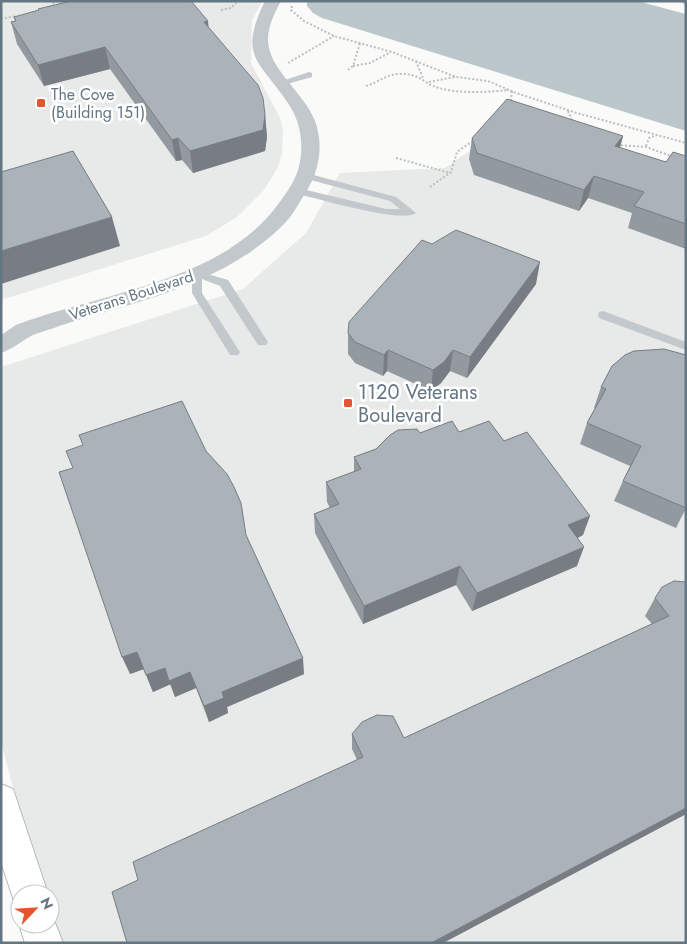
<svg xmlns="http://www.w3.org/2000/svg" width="687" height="944" viewBox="0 0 687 944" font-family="Jost,sans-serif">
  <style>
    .built { fill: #e8e9e9 }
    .water { fill: #bbc7cb }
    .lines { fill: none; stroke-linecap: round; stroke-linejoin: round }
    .secondary-casing { stroke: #b3babf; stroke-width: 2 }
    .path { stroke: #bbbfc2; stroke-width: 2; stroke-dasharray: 2 2; stroke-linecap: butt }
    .lane { fill: #c3c8cc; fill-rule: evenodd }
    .street { fill: #c3c8cc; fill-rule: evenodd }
    .secondary { fill: #fff; fill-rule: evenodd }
    .wall { fill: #929a9f }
    .shaded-wall { fill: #777d82 }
    .building { fill: #aab3b9; stroke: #777d82 }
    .poi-dot { fill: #e4572e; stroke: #fff; stroke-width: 2 }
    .labels { text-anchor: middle; stroke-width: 5; stroke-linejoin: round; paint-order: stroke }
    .far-poi-label { font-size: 16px; fill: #657683; stroke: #fff; text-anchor: start }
    .far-street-label { font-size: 16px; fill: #657683; stroke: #fff }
    .poi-label { font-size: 20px; fill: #657683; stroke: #fff; text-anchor: start }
  </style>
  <rect width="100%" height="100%" fill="#fafaf8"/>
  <g class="built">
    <polygon points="1,1 262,1 252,21 251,63 280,118 283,130 282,154 278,167 264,190 237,217 206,236 1,300"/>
    <polygon points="509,123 686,181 686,943 54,943 50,924 50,894 41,894 1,742 1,367 243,289 306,233 340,173 445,168"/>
  </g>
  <polygon class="water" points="307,1 637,1 686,14 686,131 322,18 313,13 307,6"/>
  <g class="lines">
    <g class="secondary-casing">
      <g id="secondary">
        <polygon points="1,784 13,789 48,894 20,894 20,909 16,907 1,862"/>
        <polygon points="50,910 63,943 25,943 19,924 20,922 20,924 50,924"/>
      </g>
    </g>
    <g class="path">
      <polyline points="49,1 59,6"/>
      <polyline points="679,1 686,4"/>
      <polyline points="292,6 291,10 304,21 334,36 392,52 456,77 488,81 516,93 577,113 686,143"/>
      <polyline points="221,10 231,8 238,1"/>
      <polyline points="1,19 16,16"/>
      <polyline points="416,61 423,78"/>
      <polyline points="288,63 334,36"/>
      <polyline points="353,66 370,63 391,52"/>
      <polyline points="348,70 353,66 360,43"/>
      <polyline points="429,82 455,77"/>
      <path d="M 366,86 C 377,83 387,74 399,74 C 421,73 423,84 439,88 C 460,94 487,92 509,90"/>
      <polyline points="512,91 511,100 513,103"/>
      <polyline points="568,111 573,123"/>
      <polyline points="617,145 646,147 674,157"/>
      <polyline points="646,146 649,138 657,135"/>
      <polyline points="396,158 450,173"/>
      <polyline points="430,187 451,172 457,152 474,140"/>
    </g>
    <g class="lane">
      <polygon points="309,72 312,73 312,77 280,86 276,83"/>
      <path d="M 306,173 L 396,197 L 416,213 C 404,224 314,198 295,193 L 295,189 L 298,188 L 386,209 L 400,209 L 390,201 L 303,178 L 301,176 Z"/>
      <polygon points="197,271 228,280 266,339 268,342 266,345 258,345 220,286 202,279 202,293 240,352 238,355 230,355 192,293 192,274"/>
      <polygon points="603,311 686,342 686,350 599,318 598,315 599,312"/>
    </g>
    <path class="street" d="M 265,1 L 281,1 C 275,12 269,24 268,37 C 266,68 304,92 315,121 C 325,149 318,176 301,200 C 296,208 291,217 284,224 C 223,285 138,301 59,326 C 50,330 39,332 31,336 C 20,342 13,349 1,353 L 1,335 L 16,325 C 100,293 223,282 279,203 C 287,192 294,183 298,170 C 304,150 302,126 291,108 C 262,61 236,60 265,1 Z"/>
    <use href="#secondary" class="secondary"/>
  </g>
  <g class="wall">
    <polygon points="14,17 209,28 265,115 267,137 265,151 193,173 182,160 176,161 110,69 44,86 17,44 11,22 15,21"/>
    <polygon points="623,136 620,148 666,162 686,156 686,249 628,228 632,213 588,198 579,211 474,175 469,159 472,138"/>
    <polygon points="432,244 536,284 467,378 450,371 441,383 431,391 387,371 383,376 355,363 348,354 348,333"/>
    <polygon points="612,366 686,508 676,528 614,501 623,481 630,466 580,444 587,423 595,408 594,408 601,387"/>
    <polygon points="459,432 504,441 583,535 578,538 577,566 472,611 456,585 363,624 315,533 314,514 330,508 327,502 326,482 354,472 354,457 420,433"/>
    <polygon points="246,535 304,674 227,707 228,713 209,722 196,688 175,697 171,684 153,692 144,669 130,674"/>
    <polygon points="686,582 686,814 443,943 127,943 138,880 357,760 352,749 352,734 404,738 652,624 645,616 655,598"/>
  </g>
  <g class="shaded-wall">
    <polygon points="208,21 210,42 204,22"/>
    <polygon points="105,47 110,69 44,86 38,65"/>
    <polygon points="265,115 267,137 265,151 193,173 190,151"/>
    <polygon points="623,136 617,158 615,146"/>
    <polygon points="178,138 182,160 176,161 172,140"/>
    <polygon points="594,176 588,198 579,211 584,190"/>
    <polygon points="112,217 120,246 1,284 1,251"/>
    <polygon points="540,262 536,284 467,378 470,357"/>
    <polygon points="388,350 387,371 383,376 384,355"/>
    <polygon points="453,350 450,371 441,383 431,391 433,370"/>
    <polygon points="590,516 583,535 562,544 568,525"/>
    <polygon points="584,547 577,566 472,611 477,593"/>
    <polygon points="460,566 456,585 363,624 364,606"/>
    <polygon points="137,652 144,669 130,674 122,657"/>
    <polygon points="303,658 304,674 227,707 228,713 209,722 204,706 222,692"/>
    <polygon points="165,668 171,684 153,692 146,675"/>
    <polygon points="190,672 196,688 175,697 169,681"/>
    <polygon points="686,808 686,814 443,943 431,943"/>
  </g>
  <g class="building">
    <polygon points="71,1 191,1 208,21 204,22 258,85 263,98 265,115 263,130 190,151 178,138 172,140 105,47 38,65 11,22 16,21 14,17 39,10 38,9"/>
    <polygon points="507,99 623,136 615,146 666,162 673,152 686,156 686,224 634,206 644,192 594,176 584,190 477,153 472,138"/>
    <polygon points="73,151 112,217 1,251 1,172"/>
    <polygon points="456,230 540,262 470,357 453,350 444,362 433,370 388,350 384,355 355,342 348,333 349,322 422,240 432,244"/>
    <polygon points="664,349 686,355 686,508 623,481 641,446 587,423 606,389 601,387 612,366 625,355 634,351"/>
    <polygon points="182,401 206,451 227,474 234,487 241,503 246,535 303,658 222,692 224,698 204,706 190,672 169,681 165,668 146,675 137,652 122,657 59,472 73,468 66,451 83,445 79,435"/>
    <polygon points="452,421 459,432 489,421 504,441 527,432 590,516 568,525 584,547 477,593 460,566 364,606 314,514 339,504 326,482 361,469 354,457 376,449 390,435 398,430 417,429 420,433"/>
    <polygon points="674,581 686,582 686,808 431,943 127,943 112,892 138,880 133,862 363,757 352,734 362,722 377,715 393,716 404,738 669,616 655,598 662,587"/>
  </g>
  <g class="poi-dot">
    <rect x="36" y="98" width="10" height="10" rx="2.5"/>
    <rect x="343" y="398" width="10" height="10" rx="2.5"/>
  </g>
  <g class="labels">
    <g class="far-poi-label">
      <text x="51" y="100">The Cove<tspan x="51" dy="18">(Building 151)</tspan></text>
    </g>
    <g class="far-street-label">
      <text transform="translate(131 295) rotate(-18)" y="6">Veterans Boulevard</text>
    </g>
    <g class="poi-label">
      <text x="358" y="399">1120 Veterans<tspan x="358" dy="23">Boulevard</tspan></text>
    </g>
  </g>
  <rect width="687" height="944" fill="none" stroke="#657683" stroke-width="5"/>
  <g transform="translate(35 909) rotate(65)"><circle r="24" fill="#ffffff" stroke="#c1c8cd"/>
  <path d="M0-4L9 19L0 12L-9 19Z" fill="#e4572e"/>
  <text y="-8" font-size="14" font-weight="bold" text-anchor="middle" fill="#657683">N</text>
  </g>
</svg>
